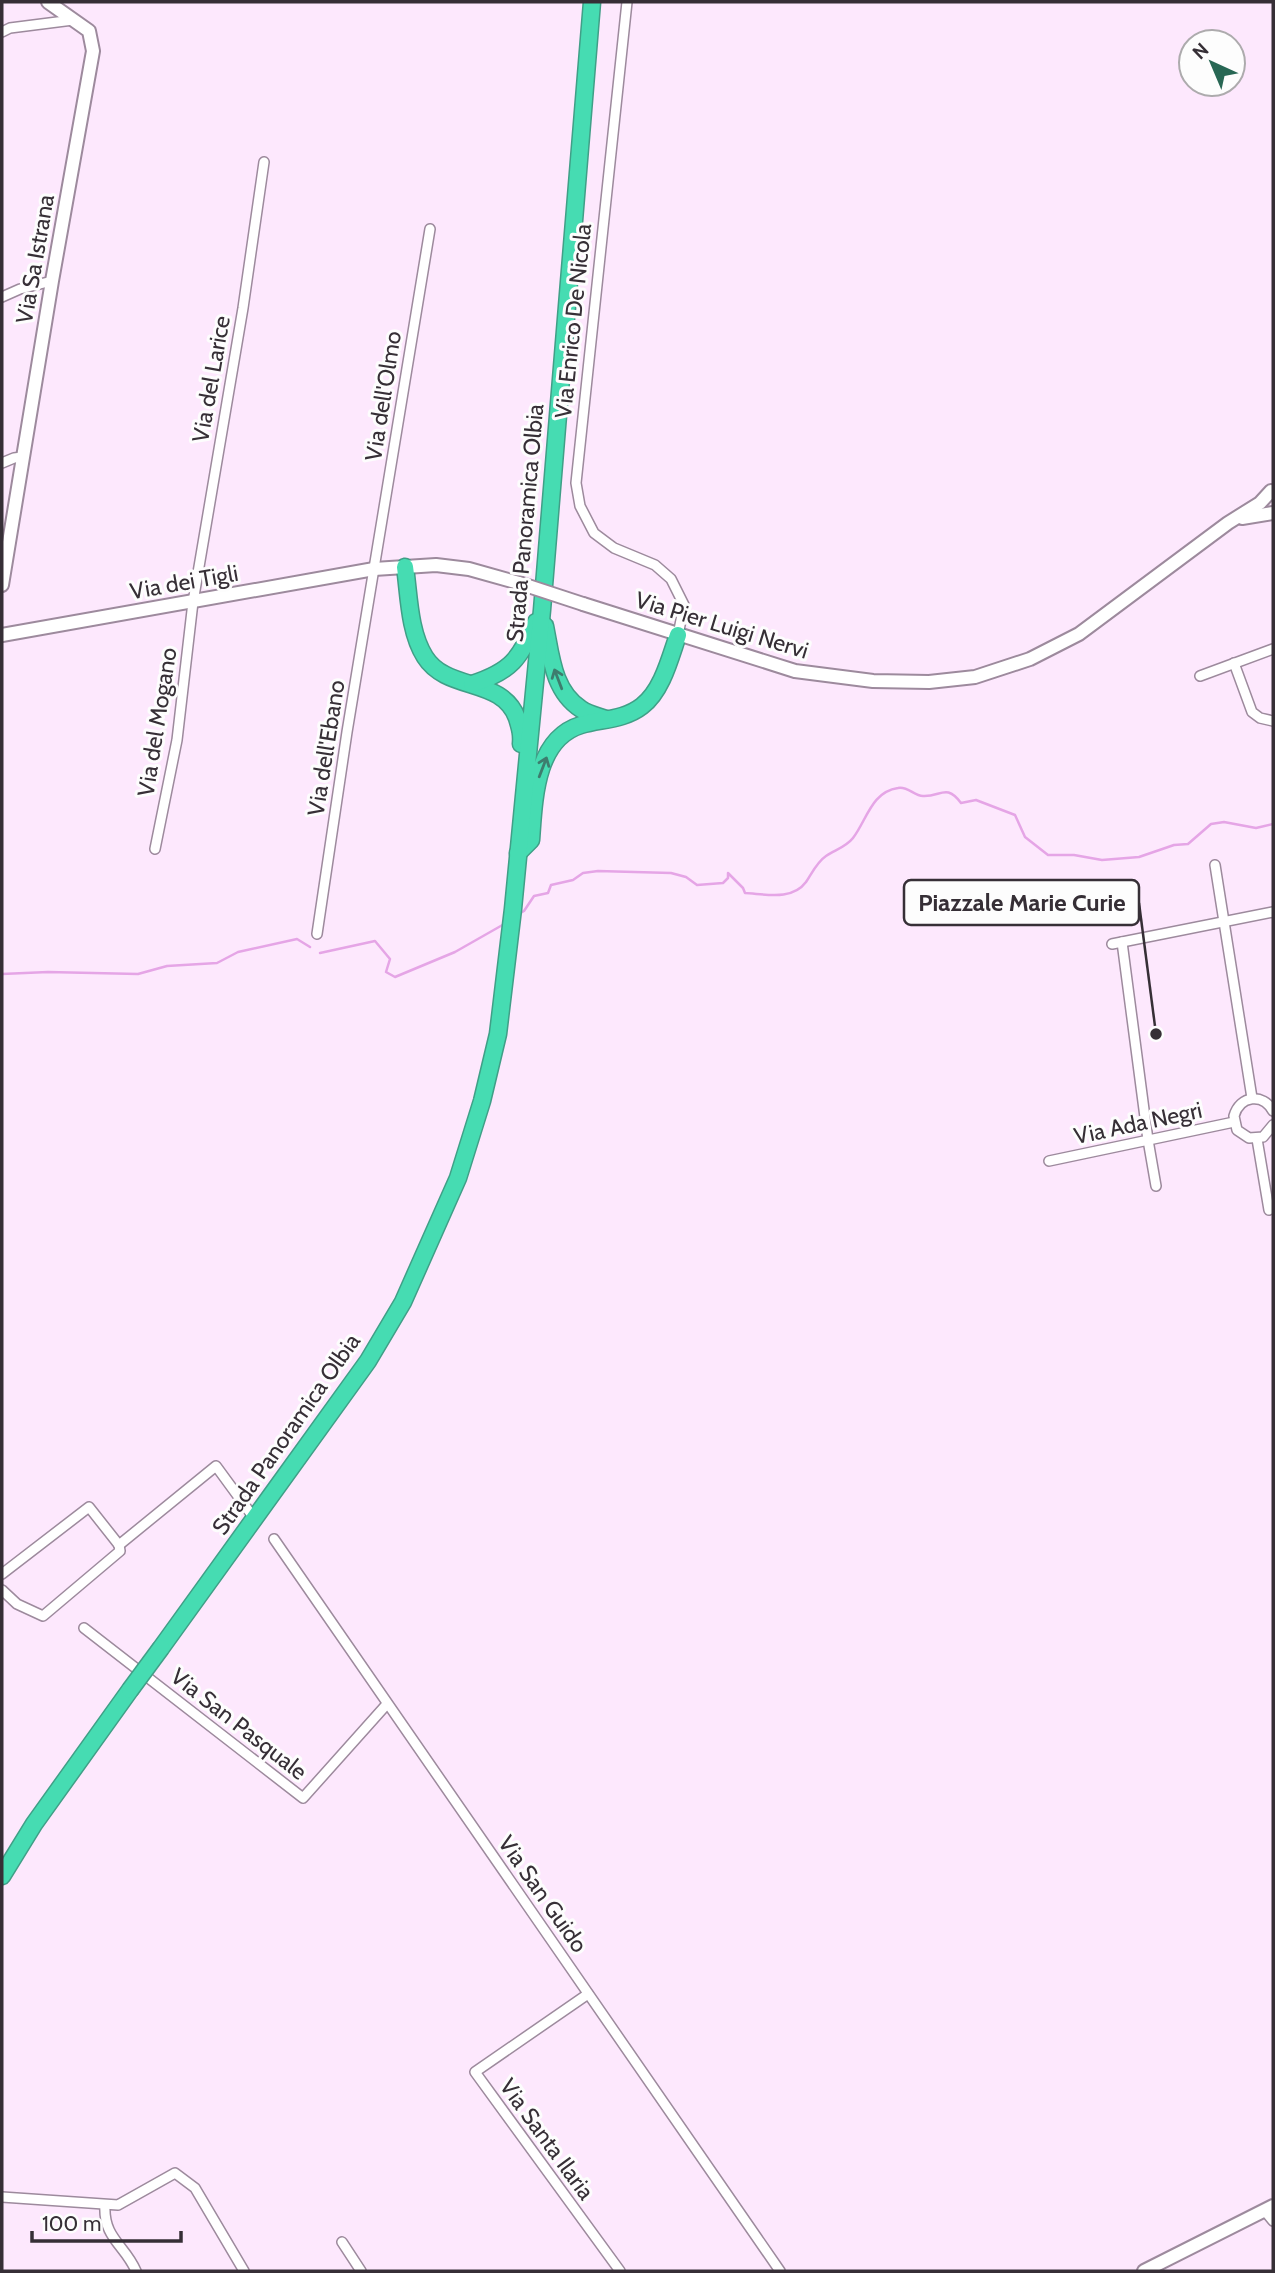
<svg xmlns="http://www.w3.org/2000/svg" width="1275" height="2273" viewBox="0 0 1275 2273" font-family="Cabin,sans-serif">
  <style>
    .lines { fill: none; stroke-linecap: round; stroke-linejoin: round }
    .stream { stroke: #e5a5e6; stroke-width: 2.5 }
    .street-casing { stroke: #9d8a9d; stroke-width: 12 }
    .secondary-casing { stroke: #9d8a9d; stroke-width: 16 }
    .highway-casing { stroke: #409f87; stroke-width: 19 }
    .street { stroke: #fff; stroke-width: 9 }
    .secondary { stroke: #fff; stroke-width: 12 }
    .highway { stroke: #46dcb2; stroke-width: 16 }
    .secondary-bridge-casing { stroke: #9d8a9d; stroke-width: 16; stroke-linecap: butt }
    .highway-bridge-casing { stroke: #409f87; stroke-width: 19; stroke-linecap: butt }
    .secondary-bridge { stroke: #fff; stroke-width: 12 }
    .highway-bridge { stroke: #46dcb2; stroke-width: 16 }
    .oneway { stroke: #3d7d6e }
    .labels { text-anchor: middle; stroke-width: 6; stroke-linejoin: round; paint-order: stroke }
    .street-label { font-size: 23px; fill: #362f36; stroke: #fdfdfd }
    .leader { fill: none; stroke: #362f36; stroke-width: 2.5 }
    .callout-dot { fill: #362f36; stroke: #fdfdfd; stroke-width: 2.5 }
    .callout { fill: #fdfdfd; stroke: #362f36; stroke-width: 2.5 }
    .callout-label { font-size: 24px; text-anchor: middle; font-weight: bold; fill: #362f36 }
  </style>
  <rect width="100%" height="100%" fill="#fde8fd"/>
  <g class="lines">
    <g class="stream">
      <path d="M 517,915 L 524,911 L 534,896 L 548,893 L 551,885 L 573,880 L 583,873 L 598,871 L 671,873 L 686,877 L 697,885 L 723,883 L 728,878 L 728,873 L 743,888 L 745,893 C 765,894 792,901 806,882 C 812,873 817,862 826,856 C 835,850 846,847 853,838 C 867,820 871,792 898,788 C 908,786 914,796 923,796 C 941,797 946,783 961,803 L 976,800 L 1015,815 L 1025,837 L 1048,855 L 1074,855 L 1102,860 L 1139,857 L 1174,845 L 1188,844 L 1211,824 L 1224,822 L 1256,828 L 1273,824"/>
      <polyline points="320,953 375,941 390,959 386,972 395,977 455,952 506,923"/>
      <polyline points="2,974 48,972 138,974 167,966 217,963 238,952 297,939 310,947"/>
    </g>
    <g class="street-casing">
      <g id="street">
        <polyline points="627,2 576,483 580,506 594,533 614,548 655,565 671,579 684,605 678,635"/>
        <polyline points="2,32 10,28 73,20"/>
        <polyline points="2,297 20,289 52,281"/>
        <polyline points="2,463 14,458 22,457"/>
        <polyline points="1234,663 1252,712 1260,718 1273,721"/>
        <polyline points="1200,676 1273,649"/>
        <polyline points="155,849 177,740 193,602 243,308 264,162"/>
        <polyline points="1215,865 1252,1098"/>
        <polyline points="317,934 347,732 430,229"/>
        <polyline points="1122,942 1148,1140 1156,1186"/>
        <polyline points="1112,944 1273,912"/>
        <path d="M 1273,1111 C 1263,1093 1240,1095 1234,1116 L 1237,1130 L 1249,1138 L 1263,1137 L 1273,1125"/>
        <polyline points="1257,1139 1269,1210"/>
        <polyline points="1049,1161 1234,1122"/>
        <polyline points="274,1539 780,2271"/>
        <polyline points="119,1545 216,1466 254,1518"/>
        <polyline points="2,1574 89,1507 119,1545"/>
        <polyline points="2,1590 17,1604 43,1616 120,1551 119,1545"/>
        <polyline points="84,1628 303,1798 387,1704"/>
        <polyline points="588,1994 475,2072 620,2271"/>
        <polyline points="2,2197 118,2205 175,2173 195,2188 244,2271"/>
        <path d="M 105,2205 C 103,2238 125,2245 136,2271"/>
        <polyline points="1264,2210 1273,2221"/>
        <polyline points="342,2242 361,2271"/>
      </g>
    </g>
    <g class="secondary-casing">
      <g id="secondary">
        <polyline points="1242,518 1273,513"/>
        <polyline points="2,585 52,281 93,51 89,31 48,2"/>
        <polyline points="583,604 795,671 873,681 929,682 975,677 1030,659 1079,634 1228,523 1260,503 1271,491"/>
        <polyline points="2,635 374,569 436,565 469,569 519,583"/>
        <polyline points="1144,2271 1273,2206"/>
      </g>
    </g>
    <g class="highway-casing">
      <g id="highway">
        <path d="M 405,567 C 409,595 409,632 425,657 C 447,692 502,677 517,718 C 520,728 522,734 521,744"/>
        <path d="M 545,626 C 551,656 553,691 581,709 C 588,714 598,716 606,719"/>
        <path d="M 472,684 C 512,671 519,659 536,622"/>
        <path d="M 518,853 L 531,840 C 534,800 535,739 581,725 C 602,719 624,720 642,706 C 662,691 670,658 678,635"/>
        <polyline points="161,1648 368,1361 403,1302 458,1178 482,1101 498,1034 513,909 542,610 592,2"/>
        <polyline points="2,1876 34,1824 130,1690"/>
      </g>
    </g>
    <use href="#street" class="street"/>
    <use href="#secondary" class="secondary"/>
    <use href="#highway" class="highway"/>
    <g class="secondary-bridge-casing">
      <polyline id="secondary-bridge" points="519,583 583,604"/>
    </g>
    <g class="highway-bridge-casing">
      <polyline id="highway-bridge" points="130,1690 161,1648"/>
    </g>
    <use href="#secondary-bridge" class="secondary-bridge"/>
    <use href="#highway-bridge" class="highway-bridge"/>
  </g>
  <defs><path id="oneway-shaft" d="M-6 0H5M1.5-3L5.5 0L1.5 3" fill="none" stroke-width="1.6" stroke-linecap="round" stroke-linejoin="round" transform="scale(1.75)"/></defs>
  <g class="oneway">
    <use href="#oneway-shaft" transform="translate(558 679) rotate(-111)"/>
    <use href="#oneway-shaft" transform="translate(543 767) rotate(-69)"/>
  </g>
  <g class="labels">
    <g class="street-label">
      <text transform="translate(35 259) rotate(-80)" y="8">Via Sa Istrana</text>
      <text transform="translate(573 321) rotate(-84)" y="8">Via Enrico De Nicola</text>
      <text transform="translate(211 379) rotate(-80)" y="8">Via del Larice</text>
      <text transform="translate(383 396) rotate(-81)" y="8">Via dell'Olmo</text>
      <text transform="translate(525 523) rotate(-85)" y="8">Strada Panoramica Olbia</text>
      <text transform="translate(184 582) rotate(-10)" y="8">Via dei Tigli</text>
      <text transform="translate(722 625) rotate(17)" y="8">Via Pier Luigi Nervi</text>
      <text transform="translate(157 722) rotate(-81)" y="8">Via del Mogano</text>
      <text transform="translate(326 748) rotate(-81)" y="8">Via dell'Ebano</text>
      <text transform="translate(1138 1123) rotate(-12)" y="8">Via Ada Negri</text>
      <text transform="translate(286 1434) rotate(-55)" y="8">Strada Panoramica Olbia</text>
      <text transform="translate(239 1724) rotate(38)" y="8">Via San Pasquale</text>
      <text transform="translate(543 1894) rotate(55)" y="8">Via San Guido</text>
      <text transform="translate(547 2139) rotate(54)" y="8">Via Santa Ilaria</text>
    </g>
  </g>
  <path class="leader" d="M1156 1034L1139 903"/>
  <circle class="callout-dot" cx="1156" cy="1034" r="7"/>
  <rect class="callout" x="904" y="880" width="235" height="45" rx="7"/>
  <g class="callout-label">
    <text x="1022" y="911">Piazzale Marie Curie</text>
  </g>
  <rect width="1275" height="2273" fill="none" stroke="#362f36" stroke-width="7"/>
  <g transform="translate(1212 63) rotate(316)"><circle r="33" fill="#fdfdfd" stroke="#adabad" stroke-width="2"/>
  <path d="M0-5L12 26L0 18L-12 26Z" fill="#286754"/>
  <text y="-10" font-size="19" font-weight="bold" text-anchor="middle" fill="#362f36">N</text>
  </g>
  <path d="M32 2231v10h149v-10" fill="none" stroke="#362f36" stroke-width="3.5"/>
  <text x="42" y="2231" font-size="21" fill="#362f36" stroke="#fdfdfd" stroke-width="5" paint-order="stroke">100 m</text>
</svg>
